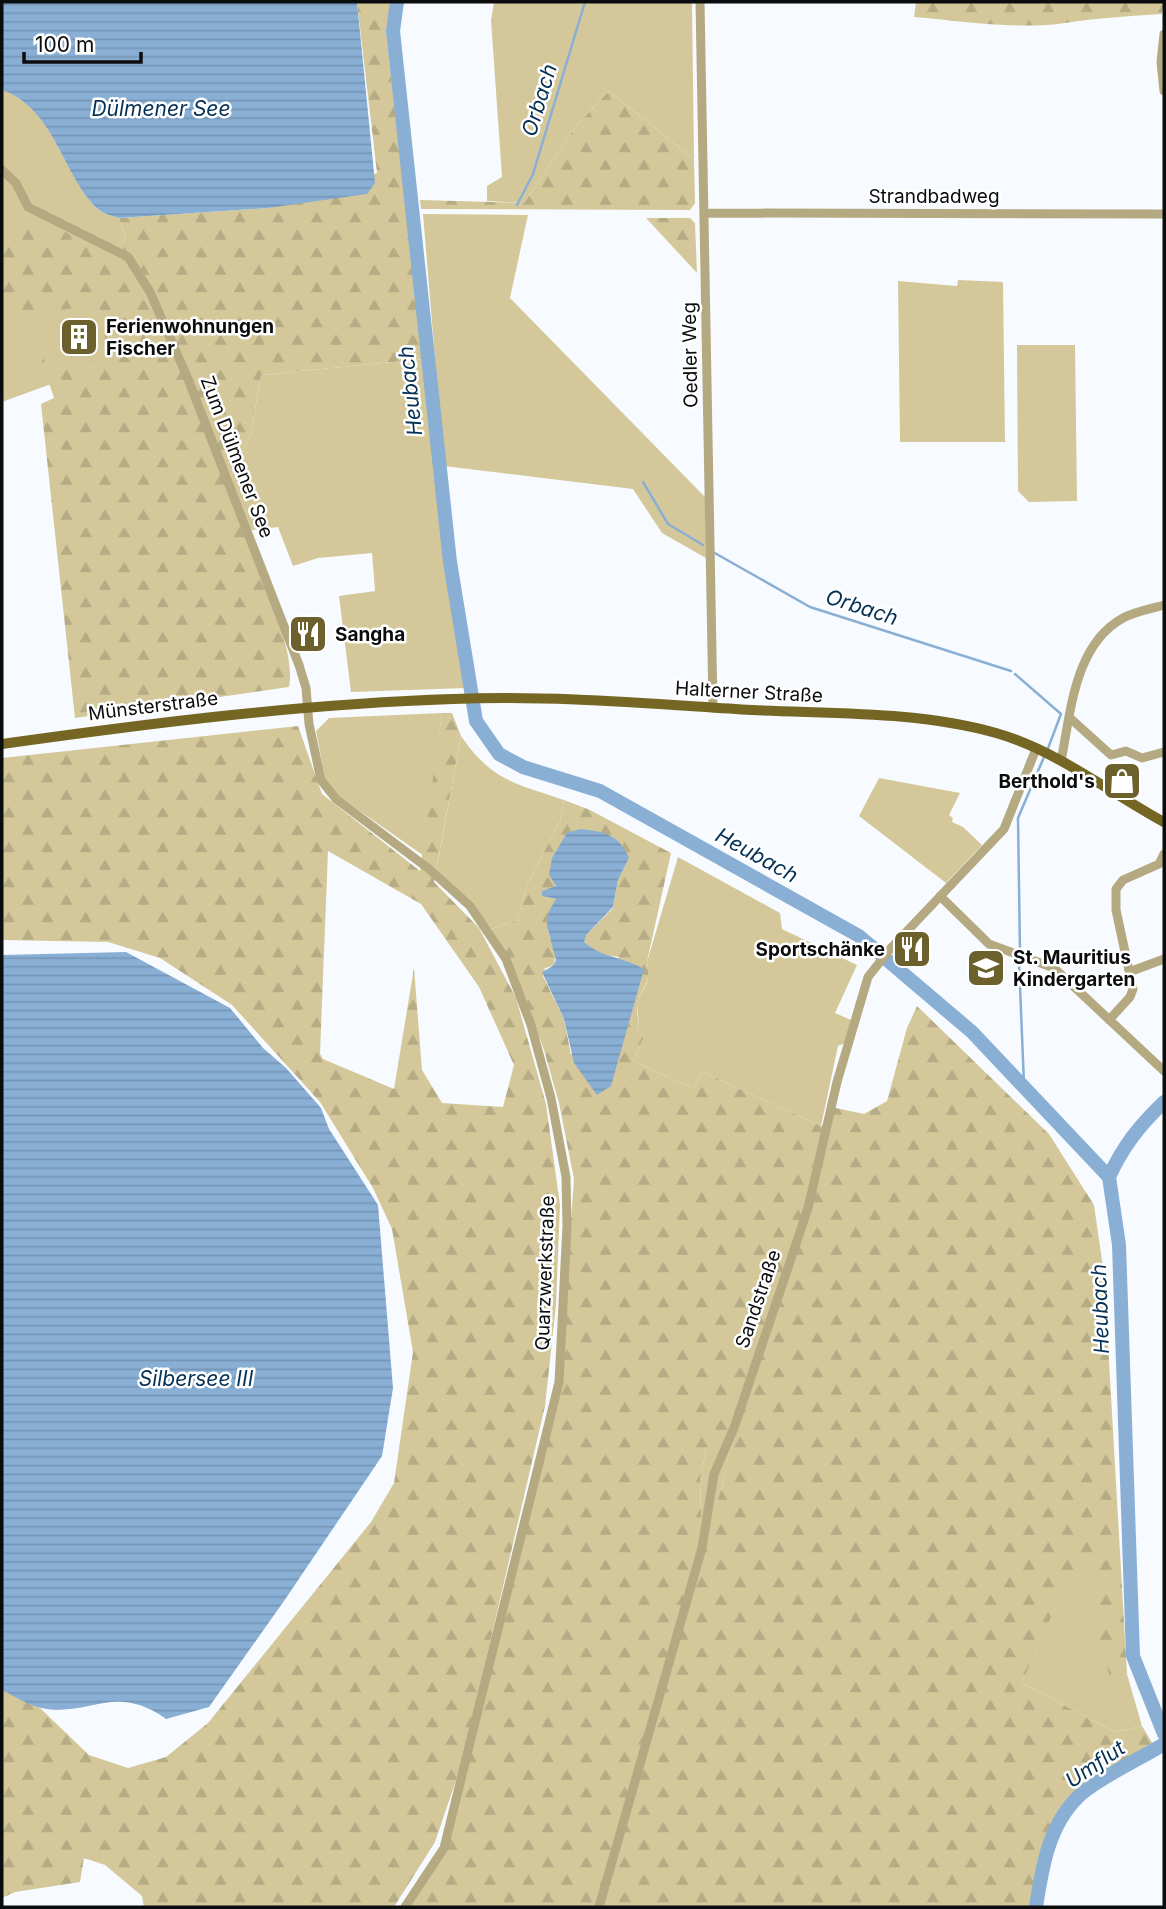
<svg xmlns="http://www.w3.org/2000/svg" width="1166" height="1909" font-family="Inter,sans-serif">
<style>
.green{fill:#d4c89a}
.forest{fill:url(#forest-firs);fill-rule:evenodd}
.water{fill:url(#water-rules)}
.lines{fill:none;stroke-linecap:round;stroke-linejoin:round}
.stream{stroke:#89afd5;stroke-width:2.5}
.river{stroke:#89afd5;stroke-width:14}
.minor{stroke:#b4a980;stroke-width:9}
.major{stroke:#756623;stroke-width:10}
.labels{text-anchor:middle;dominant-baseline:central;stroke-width:5;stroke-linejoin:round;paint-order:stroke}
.street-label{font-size:19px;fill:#0b0c0e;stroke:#fff}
.poi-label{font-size:19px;font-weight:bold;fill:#0b0c0e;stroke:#fff;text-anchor:start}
.water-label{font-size:21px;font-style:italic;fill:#043155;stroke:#fff}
</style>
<defs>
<pattern id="forest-firs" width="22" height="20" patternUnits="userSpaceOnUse" patternTransform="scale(1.75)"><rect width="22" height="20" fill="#d4c89a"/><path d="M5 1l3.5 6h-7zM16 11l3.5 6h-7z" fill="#b5ab84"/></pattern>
<pattern id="water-rules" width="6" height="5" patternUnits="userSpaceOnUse" patternTransform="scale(1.75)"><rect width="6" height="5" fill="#89afd5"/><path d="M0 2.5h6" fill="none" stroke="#7595b6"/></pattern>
</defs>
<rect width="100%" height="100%" fill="#f7fbff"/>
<path class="green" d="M 494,2 L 692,2 L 694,159 L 609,91 L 576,126 L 524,203 L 487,201 L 487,186 L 502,177 L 491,20 Z
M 2,90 C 57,109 63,178 98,209 C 103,214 113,216 119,218 L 126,239 L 113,249 L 144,350 L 2,402 Z
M 423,214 L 528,215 L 510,298 L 705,497 L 706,558 L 662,533 L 633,489 L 444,466 Z
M 958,280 L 1003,282 L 1005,442 L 900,442 L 898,281 L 957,286 Z
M 1017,345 L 1075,345 L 1077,501 L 1029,502 L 1018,491 Z
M 423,359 L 445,569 L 466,688 L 351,692 L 339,596 L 375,591 L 372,553 L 318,558 L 293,566 L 278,527 L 252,530 L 230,478 L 251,434 L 261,375 Z
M 442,713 L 424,856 L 337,795 L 325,778 L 316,731 L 329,718 Z
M 461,736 C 492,781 515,783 564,800 L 560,821 L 528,883 L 517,920 L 491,929 L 471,903 L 436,872 Z
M 879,778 L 960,793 L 949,815 L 953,818 L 952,822 L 963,827 L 982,845 L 946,883 L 859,816 Z
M 678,857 L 780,913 L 782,929 L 857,965 L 835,1013 L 851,1020 L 845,1043 L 838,1046 L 821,1126 L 701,1071 L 694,1089 L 633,1061 L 644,1037 L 637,1032 C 640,1022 637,1014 638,1004 C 640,985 652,990 647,962 Z
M 734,1428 L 722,1487 L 702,1548 L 700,1480 L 706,1449 Z
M 1099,1569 L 1112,1684 L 1127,1674 L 1142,1726 L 1115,1732 L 1022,1683 L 1063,1589 Z"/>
<path class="forest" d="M 357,2 L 391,2 L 386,31 L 423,359 L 261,375 L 251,434 L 230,478 L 252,530 L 244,533 C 259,571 297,650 289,687 L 75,718 L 41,404 L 54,398 L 30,326 L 2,296 L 2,253 L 19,225 L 44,233 L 52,226 L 109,252 L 126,239 L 119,218 L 268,208 L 377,173 ZM 99,304 L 108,356 L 49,375 L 29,315 Z
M 916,2 L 1164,2 L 1162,14 C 1129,16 1098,18 1065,23 C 1021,30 960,21 914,17 Z
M 609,91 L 694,159 L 695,203 L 690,210 L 421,209 L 420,200 L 524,203 L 576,126 Z
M 646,218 L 690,218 L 695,223 L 697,273 Z
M 442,713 L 452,713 L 461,736 L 434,882 L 479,928 L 516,998 L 546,1104 L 560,1205 L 556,1305 L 545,1406 L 462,1763 L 435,1842 L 394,1907 L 144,1907 L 142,1896 L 105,1865 L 84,1858 L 80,1882 L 15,1892 L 2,1898 L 2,1690 L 40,1708 L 89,1755 L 128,1768 L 166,1757 L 208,1723 L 371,1522 L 394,1483 L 413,1352 L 392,1229 L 373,1188 L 320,1102 L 232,1005 L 160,958 L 108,942 L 2,940 L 2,758 L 298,726 L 322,794 L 420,871 ZM 328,851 L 421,904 L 479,987 L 514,1065 L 503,1107 L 442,1103 L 422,1070 L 414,968 L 394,1089 L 323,1059 L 320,1054 Z
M 564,800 L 590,810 L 671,853 L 647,962 C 652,988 640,985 638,1004 C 636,1014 640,1022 637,1032 L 644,1037 L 633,1061 L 694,1089 L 701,1071 L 821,1126 L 827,1123 L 831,1107 L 864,1114 L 887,1101 L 907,1028 L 917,1006 L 1049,1134 L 1094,1205 L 1104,1274 L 1127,1674 L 1112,1685 L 1092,1611 L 1098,1570 L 1063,1590 L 1022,1683 L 1115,1732 L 1142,1726 L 1154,1746 L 1153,1751 C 1130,1765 1096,1780 1078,1797 C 1048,1824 1042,1869 1036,1907 L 408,1907 L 444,1848 L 559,1382 L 574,1179 L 559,1103 L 544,1050 L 508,957 L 491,929 L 517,920 L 528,883 L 560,821 ZM 629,858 L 618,880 L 613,908 L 587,934 L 584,942 L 598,954 L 619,957 L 571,1055 L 564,1019 L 543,976 L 545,968 L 553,966 C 560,950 548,942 548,927 C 547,915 553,909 557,899 L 545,897 L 547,889 L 554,889 L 556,883 ZM 733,1431 L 722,1487 L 702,1545 L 700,1480 L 706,1449 L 723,1451 Z"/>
<path class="water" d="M 2,2 L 357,2 L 375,183 L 367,194 L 268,208 L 119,218 C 113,216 103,214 98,209 C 63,178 56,109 2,90 Z
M 580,829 C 603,831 620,835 629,858 L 618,880 L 613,907 L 587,934 L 584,942 C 604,959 622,956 644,969 L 611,1086 L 597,1095 L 574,1063 L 564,1019 L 542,972 L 553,966 L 556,960 L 547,926 L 549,911 L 556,899 L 542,896 L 542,891 L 556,886 L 549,875 L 552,858 L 567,833 Z
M 126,952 L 230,1008 L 263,1048 L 286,1068 L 321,1108 L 329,1129 L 378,1205 L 393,1388 L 382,1456 L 284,1601 L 209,1707 L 166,1719 C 114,1682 90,1718 41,1708 C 28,1705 14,1696 2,1690 L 2,955 Z"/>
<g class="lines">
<path class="stream" d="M 517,205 L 533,174 L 585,2
M 643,482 L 668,524 L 703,545
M 713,552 L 810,607 L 1011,671
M 1015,674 L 1061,714 L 1047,751
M 1020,951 L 1018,818 L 1044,757
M 1019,962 L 1024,1084"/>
<path class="river" d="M 397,2 L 393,31 L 450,562 L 476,721 L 499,754 L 523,767 L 600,791 L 859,936 L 972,1032 L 1109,1177 L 1119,1245 L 1133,1656 L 1164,1734
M 1109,1177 C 1123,1146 1140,1125 1164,1102
M 1036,1907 C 1042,1869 1048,1827 1077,1798 C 1093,1781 1142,1758 1164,1744"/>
<path class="minor" d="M 700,2 L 713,707
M 1164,34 L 1161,62 L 1164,91
M 2,170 L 16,183 L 28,207 L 128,257 L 150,292 L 188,379 L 299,665 L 306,688 L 309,724 L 321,780 L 336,799 L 429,869 L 470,906 L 506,959 L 531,1025 L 551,1098 L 566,1177 L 567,1226 L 559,1382 L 444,1848 L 405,1907
M 705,213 L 1164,214
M 1070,718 L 1111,755 L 1126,751 L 1142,758 L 1164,752
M 1061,761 C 1071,712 1074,645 1123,618 C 1136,611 1151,609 1164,605
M 940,896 L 989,944 L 1054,968 L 1164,1071
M 1129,972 L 1164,959
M 1109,1020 L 1130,997 L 1133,989 L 1116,910 L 1116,889 L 1123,880 L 1159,864 L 1164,854
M 599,1907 L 702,1548 L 714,1474 L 734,1428 L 808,1208 L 837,1082 L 868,977 L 891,948 L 1004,829 L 1036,749"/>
<path class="major" d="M 2,744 C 152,723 301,704 453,699 C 553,695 653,704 752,710 C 832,714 918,711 996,733 C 1056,750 1109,792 1164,822"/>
</g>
<defs>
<symbol id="building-square" viewBox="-11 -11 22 22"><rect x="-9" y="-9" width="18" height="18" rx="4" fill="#6c602d" stroke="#fff"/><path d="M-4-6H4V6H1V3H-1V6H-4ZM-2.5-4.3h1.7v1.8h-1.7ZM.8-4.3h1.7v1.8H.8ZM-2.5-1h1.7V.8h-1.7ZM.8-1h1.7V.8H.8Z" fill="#fff"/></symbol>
<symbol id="restaurant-square" viewBox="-11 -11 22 22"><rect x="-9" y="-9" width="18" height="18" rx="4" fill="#6c602d" stroke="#fff"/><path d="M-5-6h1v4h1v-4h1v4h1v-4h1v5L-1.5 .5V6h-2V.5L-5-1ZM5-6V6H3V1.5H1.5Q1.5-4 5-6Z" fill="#fff"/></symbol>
<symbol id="shop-square" viewBox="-11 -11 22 22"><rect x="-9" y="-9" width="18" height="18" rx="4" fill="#6c602d" stroke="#fff"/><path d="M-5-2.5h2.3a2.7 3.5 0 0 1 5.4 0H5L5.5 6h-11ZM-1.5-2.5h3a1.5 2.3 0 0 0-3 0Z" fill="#fff"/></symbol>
<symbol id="school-square" viewBox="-11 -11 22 22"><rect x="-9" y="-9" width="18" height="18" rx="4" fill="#6c602d" stroke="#fff"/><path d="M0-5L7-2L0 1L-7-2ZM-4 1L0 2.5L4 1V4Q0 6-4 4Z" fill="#fff"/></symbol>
</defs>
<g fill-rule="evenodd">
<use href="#building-square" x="57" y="315" width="44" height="44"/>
<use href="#restaurant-square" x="286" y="612" width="44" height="44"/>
<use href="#shop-square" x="1100" y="759" width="44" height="44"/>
<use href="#restaurant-square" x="890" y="927" width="44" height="44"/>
<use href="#school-square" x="964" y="946" width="44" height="44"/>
</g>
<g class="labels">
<g class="street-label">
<text x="934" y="196">Strandbadweg</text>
<text transform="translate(690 355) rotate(-91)">Oedler Weg</text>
<text transform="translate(237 457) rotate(69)">Zum Dülmener See</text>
<text transform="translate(749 692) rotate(3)">Halterner Straße</text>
<text transform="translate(153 706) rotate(-7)">Münsterstraße</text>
<text transform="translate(545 1273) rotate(-88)">Quarzwerkstraße</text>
<text transform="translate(758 1299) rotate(-71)">Sandstraße</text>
</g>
<g class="poi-label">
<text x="106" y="326">Ferienwohnungen<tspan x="106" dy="22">Fischer</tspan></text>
<text x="335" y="634">Sangha</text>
<text x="1095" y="781" text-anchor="end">Berthold's</text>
<text x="885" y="949" text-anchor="end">Sportschänke</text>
<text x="1013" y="957">St. Mauritius<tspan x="1013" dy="22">Kindergarten</tspan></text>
</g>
<g class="water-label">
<text transform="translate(539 100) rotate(-73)">Orbach</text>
<text x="161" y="108">Dülmener See</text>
<text transform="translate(410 391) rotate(-96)">Heubach</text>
<text transform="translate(862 607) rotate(18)">Orbach</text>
<text transform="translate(757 855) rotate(29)">Heubach</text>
<text transform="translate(1100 1309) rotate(-92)">Heubach</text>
<text x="196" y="1378">Silbersee III</text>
<text transform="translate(1095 1764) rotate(-34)">Umflut</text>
</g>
</g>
<rect width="1166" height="1909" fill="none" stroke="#0b0c0e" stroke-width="7"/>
<path d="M24 52v10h117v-10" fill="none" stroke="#0b0c0e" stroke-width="3.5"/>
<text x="35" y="52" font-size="21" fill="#0b0c0e" stroke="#ffffff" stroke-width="5" paint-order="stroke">100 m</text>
</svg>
